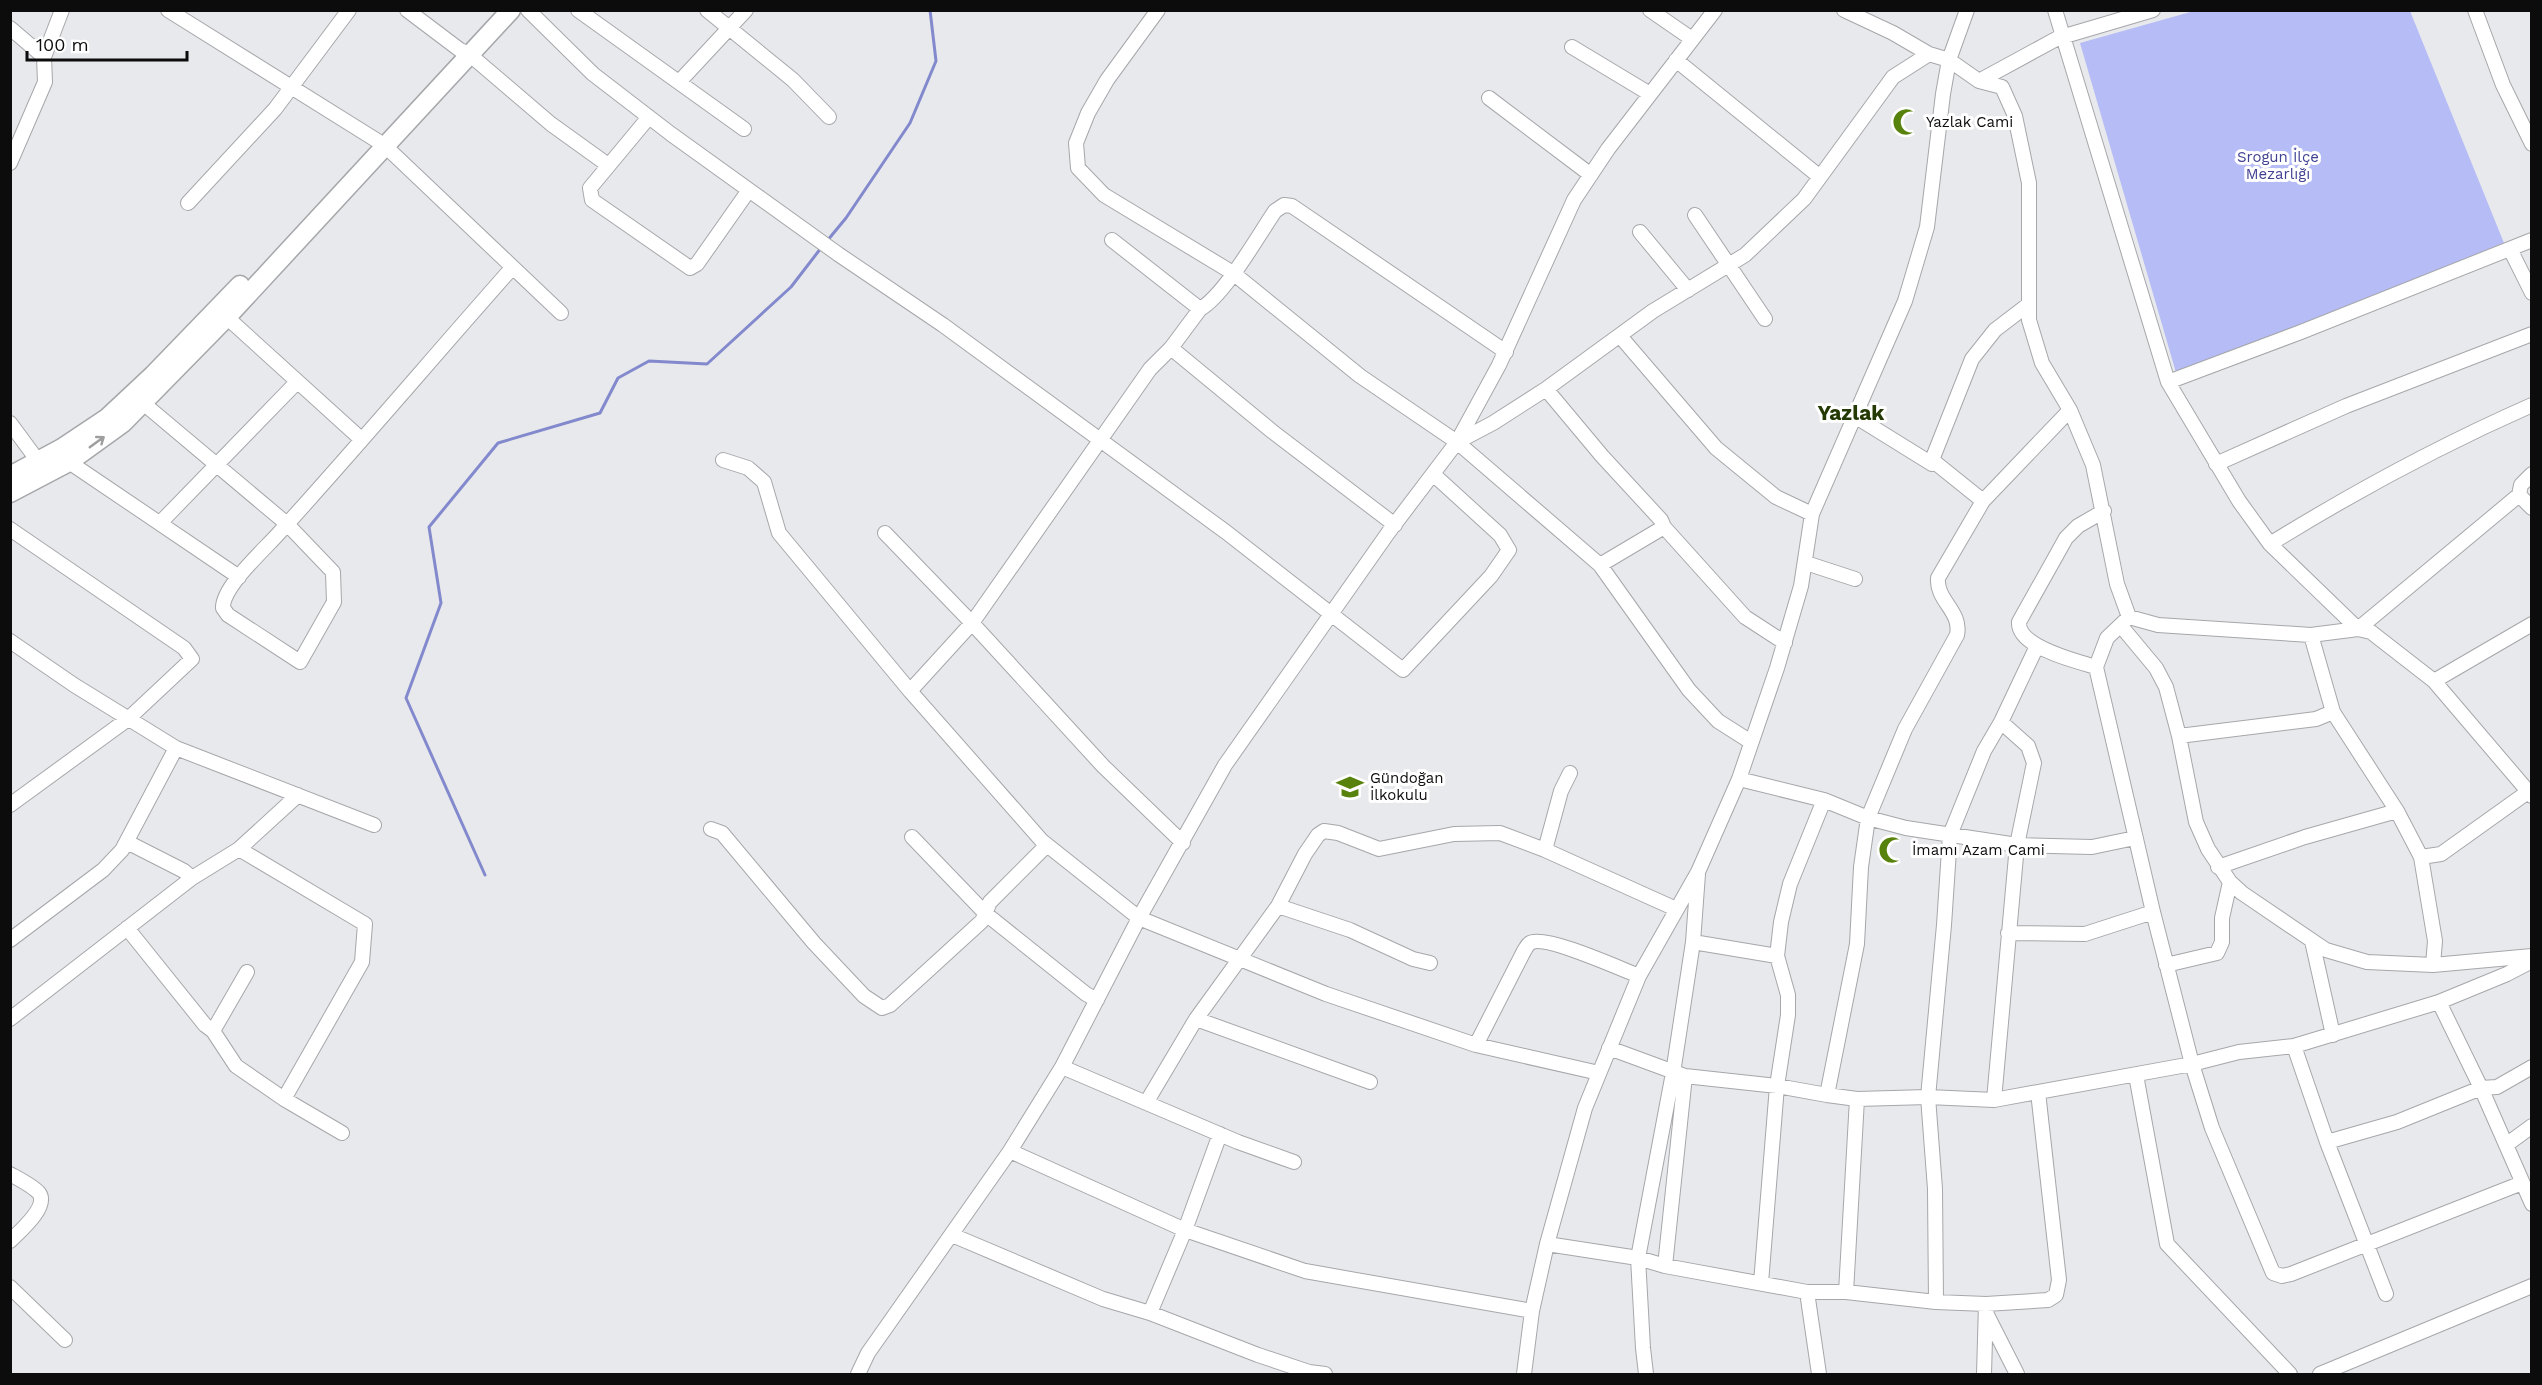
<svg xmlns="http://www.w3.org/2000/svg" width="2542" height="1385" font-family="'Work Sans',sans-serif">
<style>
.green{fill:#b6bcf5}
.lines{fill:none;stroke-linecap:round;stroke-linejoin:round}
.stream{stroke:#8389cd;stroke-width:3}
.minor-casing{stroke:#a6a7aa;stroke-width:16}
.major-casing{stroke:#a6a7aa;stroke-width:21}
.minor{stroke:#fff;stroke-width:14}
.major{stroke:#fff;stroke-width:18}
.oneway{stroke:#9e9e9e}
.labels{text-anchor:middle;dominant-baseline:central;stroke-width:6;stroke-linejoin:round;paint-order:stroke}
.poi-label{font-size:15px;fill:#0c0c0d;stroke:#fff;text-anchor:start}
.park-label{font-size:15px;fill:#414193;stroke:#fff}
.district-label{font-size:21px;font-weight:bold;fill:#253904;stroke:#fff}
</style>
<rect width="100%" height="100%" fill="#e8e9ec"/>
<path class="green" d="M 2194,11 L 2410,11 L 2504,243 L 2177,376 L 2080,43 Z"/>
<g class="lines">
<path class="stream" d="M 827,241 L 846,218 L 910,123 L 936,61 L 930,10
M 485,875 L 406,698 L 441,603 L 429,527 L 498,443 L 600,413 L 618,378 L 649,361 L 707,364 L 791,287 L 821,248"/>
<defs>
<path id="minor" d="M 168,10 L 384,145 L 561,313
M 407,10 L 460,50 L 469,54 L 551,124 L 608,165
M 528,10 L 593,74 L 671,134 L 838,254 L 943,325 L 1226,532 L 1403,670 L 1491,576 L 1509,550 L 1500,535 L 1433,474
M 578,10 L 744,129
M 707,10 L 793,80 L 829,117
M 1158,10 L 1107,80 L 1088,113 L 1076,143 L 1078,168 L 1104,195 L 1233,273 L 1360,376 L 1457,442 L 1600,565 L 1689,690 L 1718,721 L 1751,742
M 1650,10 L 1692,39
M 1844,10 L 1893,33 L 1929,54 L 1949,60 L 1979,81 L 2002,87 L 2015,116 L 2029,183 L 2029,320 L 2042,363 L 2070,410 L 2093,465 L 2117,584 L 2129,617 L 2158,625 L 2311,635 L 2358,629 L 2371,632 L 2434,681 L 2532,796
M 2055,10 L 2168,382 L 2239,501 L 2270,544 L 2358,629 L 2519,495 L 2521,485 L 2532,474
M 2475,10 L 2503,85 L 2532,144
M 10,28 L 44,57 L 45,82 L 10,163
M 1572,47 L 1650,94
M 44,57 L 62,10
M 1676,60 L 1820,177
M 1979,81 L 2058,38 L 2153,10
M 679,82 L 746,10
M 1489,98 L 1591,175
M 649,117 L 590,188 L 592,200 L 690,268 L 697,264 L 749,190
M 188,203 L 275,109 L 349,10
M 1695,215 L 1765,319
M 1640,232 L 1688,290
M 1112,240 L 1200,309
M 2510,249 L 2532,293
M 221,312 L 361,439
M 1620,336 L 1716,448 L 1776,497 L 1812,514
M 1171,348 L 1273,432 L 1395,525
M 2168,382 L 2301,332 L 2532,240
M 1546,389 L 1602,456 L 1661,520 L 1664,527 L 1745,617 L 1785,643
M 143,403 L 287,524 L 333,572 L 334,602 L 300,662 L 228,615 L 223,608 C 222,587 265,549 279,533 C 358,446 434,356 512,268
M 1853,415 L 1932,464 L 1932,460
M 10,423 L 38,461
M 1457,442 L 1493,423 L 1546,389 L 1653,311 L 1745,255 L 1804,199 L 1893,77 L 1929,54
M 723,460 L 748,468 L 764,482 L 779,533 L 910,691 L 1042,841 L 1139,918 L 1326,994 L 1476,1045 L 1599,1073
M 1932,460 L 1972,359 L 1995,330 L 2029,304
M 1932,460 L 1983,501
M 69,462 L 239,577
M 2216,464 L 2346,406 L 2532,334
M 2519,495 L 2532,508
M 160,523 L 297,382
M 10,529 L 184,648 L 192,659 L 128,719 L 10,805
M 885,533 L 972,623 L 1103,766 L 1183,843
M 2270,544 C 2354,492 2441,445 2532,405
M 1806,563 L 1855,579
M 1600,565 L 1664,527
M 2129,617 L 2107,638 L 2096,667 L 2153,912 L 2192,1064 L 2212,1128 L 2273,1273 L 2282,1276 L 2291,1274 L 2522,1183
M 2121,626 L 2156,668 L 2166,687 L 2179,736 L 2196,822 L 2208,849 L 2230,882 L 2242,893 L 2326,950 L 2367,962 L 2433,965 L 2435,941 L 2421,857 L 2441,854 L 2532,789
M 2311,635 L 2333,712 L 2397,811 L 2421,857
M 10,641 L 74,685 L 176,748 L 374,825
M 2096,667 C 2076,661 2017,647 2019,622 L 2066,538 L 2078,526 L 2104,511
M 2434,681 L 2532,624
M 910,691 L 972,623 L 1150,369 L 1171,348 L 1200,309 C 1224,296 1258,236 1275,211 L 1284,205 L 1292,206 L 1506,352
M 2179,736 L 2316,719 L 2333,712
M 1739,779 L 1824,800 L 1868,818 L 1906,828 L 2017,845 L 2092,847 L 2135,838
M 711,829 L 722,833 L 814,943 L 864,996 L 882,1008 L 890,1005 L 982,921 L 990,902 L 1047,845
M 912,837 L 986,914 L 1086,994 L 1097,1000
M 127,842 L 184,871 L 192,878
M 239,849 L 365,924 L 362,962 L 284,1099
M 1545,850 L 1561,791 L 1570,773
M 2218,867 L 2305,837 L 2397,811
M 1278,906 L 1350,930 L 1413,959 L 1430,963
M 127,928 L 205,1025 L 213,1031 L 236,1066 L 284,1099 L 342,1133
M 2008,933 L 2085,934 L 2153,912
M 10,940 L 103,870 L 122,850 L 176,748
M 2312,941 L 2333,1035
M 1693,942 L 1777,956
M 2166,965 L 2217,953 L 2222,942 L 2222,918 L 2230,882
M 2433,965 L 2532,956
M 2439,1002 L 2481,1088 L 2532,1204
M 10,1019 L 192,878 L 239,849 L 298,795
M 1196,1019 L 1370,1082
M 213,1031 L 247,972
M 1476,1045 L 1524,951 C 1526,948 1527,945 1530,943 C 1544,934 1621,969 1639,976
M 2294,1046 L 2327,1142 L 2386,1294
M 1609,1048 L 1685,1076 L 1777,1086 L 1827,1095 L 1857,1099 L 1928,1097 L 1994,1100 L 2192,1064 L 2239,1052 L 2294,1046 L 2439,1002 L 2507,974 L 2532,961
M 1062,1067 L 1238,1142 L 1294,1162
M 2136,1075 L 2167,1244 L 2290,1374
M 1827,1095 L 1857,944 L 1861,867 L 1868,818 L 1905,729 L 1957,635 C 1962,611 1936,601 1938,578 L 1983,501 L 2070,410
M 1994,1100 L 2017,845 L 2034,763 L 2028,746 L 2001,722
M 1146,1103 L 1196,1019 L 1278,906 L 1305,854 L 1318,835 L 1324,831 L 1338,833 L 1379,849 L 1454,834 L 1500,833 L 1545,850 L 1676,909
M 2327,1142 L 2397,1122 L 2481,1088 L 2497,1087 L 2532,1067
M 2506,1145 L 2532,1126
M 1010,1151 L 1185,1230 L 1305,1271 L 1532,1311
M 10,1174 C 19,1179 33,1186 39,1193 C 49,1207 19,1232 10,1241
M 952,1235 L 1103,1299 L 1150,1313 L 1258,1355 L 1309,1372 L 1325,1374
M 1547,1244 L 1638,1258 L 1665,1266 L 1807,1292 L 1846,1292 L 1936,1302 L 1986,1304 L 2048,1300 L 2056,1295 L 2059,1280 L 2038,1092
M 1665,1266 L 1685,1076
M 1761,1283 L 1777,1086 L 1788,1015 L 1788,995 L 1777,956 L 1781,922 L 1790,884 L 1824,800
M 10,1287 L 65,1340
M 1807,1292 L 1819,1374
M 1846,1292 L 1857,1099
M 1936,1302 L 1935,1189 L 1928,1097 L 1944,925 L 1950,835 L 1984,751 L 2001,722 L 2037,646
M 1150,1313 L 1185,1230 L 1220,1134
M 1987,1315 L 2017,1374
M 858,1374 L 868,1353 L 1010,1151 L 1062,1067 L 1139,918 L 1225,765 L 1388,533 L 1457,442 L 1499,365 L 1574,200 L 1608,149 L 1715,10
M 1524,1374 L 1532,1311 L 1547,1244 L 1585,1108 L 1639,976 L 1698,872 L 1739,779 L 1777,668 L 1801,586 L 1812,514 L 1905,301 L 1927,227 L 1943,94 L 1949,60 L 1967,10
M 1646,1374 L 1643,1348 L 1638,1258 L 1673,1073 L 1693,942 L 1698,874
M 1984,1374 L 1986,1304
M 2320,1374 L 2532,1286"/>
<path id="major" d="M 10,476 L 62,448 L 107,418 L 153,375 L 240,285
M 10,493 L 69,462 L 123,423 L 228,316 L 511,10"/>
</defs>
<use href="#minor" class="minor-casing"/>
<use href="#major" class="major-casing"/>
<use href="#minor" class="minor"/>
<use href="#major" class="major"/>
</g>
<defs><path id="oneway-shaft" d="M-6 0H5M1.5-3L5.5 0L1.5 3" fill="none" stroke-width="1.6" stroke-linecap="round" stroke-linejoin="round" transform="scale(1.5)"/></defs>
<use class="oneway" href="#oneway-shaft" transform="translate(97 442) rotate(-36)"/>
<defs>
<symbol id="mosque-bare" viewBox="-9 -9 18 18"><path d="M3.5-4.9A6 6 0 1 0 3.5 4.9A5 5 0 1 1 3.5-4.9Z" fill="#57820b" stroke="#fff" stroke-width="2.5" paint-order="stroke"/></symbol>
<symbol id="school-bare" viewBox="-9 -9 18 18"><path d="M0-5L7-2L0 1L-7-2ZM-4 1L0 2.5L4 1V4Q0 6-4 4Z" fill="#57820b" stroke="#fff" stroke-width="2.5" paint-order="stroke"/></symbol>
</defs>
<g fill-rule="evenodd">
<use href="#mosque-bare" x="1887" y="103" width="38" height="38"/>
<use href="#school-bare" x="1331" y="768" width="38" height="38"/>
<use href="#mosque-bare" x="1873" y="831" width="38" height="38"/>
</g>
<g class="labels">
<g class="poi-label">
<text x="1926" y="122">Yazlak Cami</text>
<text x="1370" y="778">Gündoğan<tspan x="1370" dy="17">İlkokulu</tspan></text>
<text x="1912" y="850">İmamı Azam Cami</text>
</g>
<g class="park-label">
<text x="2278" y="157">Srogun İlçe<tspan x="2278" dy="17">Mezarlığı</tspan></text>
</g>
<g class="district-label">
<text x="1851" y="412">Yazlak</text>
</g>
</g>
<rect width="2542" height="1385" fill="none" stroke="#0c0c0d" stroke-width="24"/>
<path d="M27 51v9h160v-9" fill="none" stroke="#0c0c0d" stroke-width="3"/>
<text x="36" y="51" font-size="18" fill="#0c0c0d" stroke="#ffffff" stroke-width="4.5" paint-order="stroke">100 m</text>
</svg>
